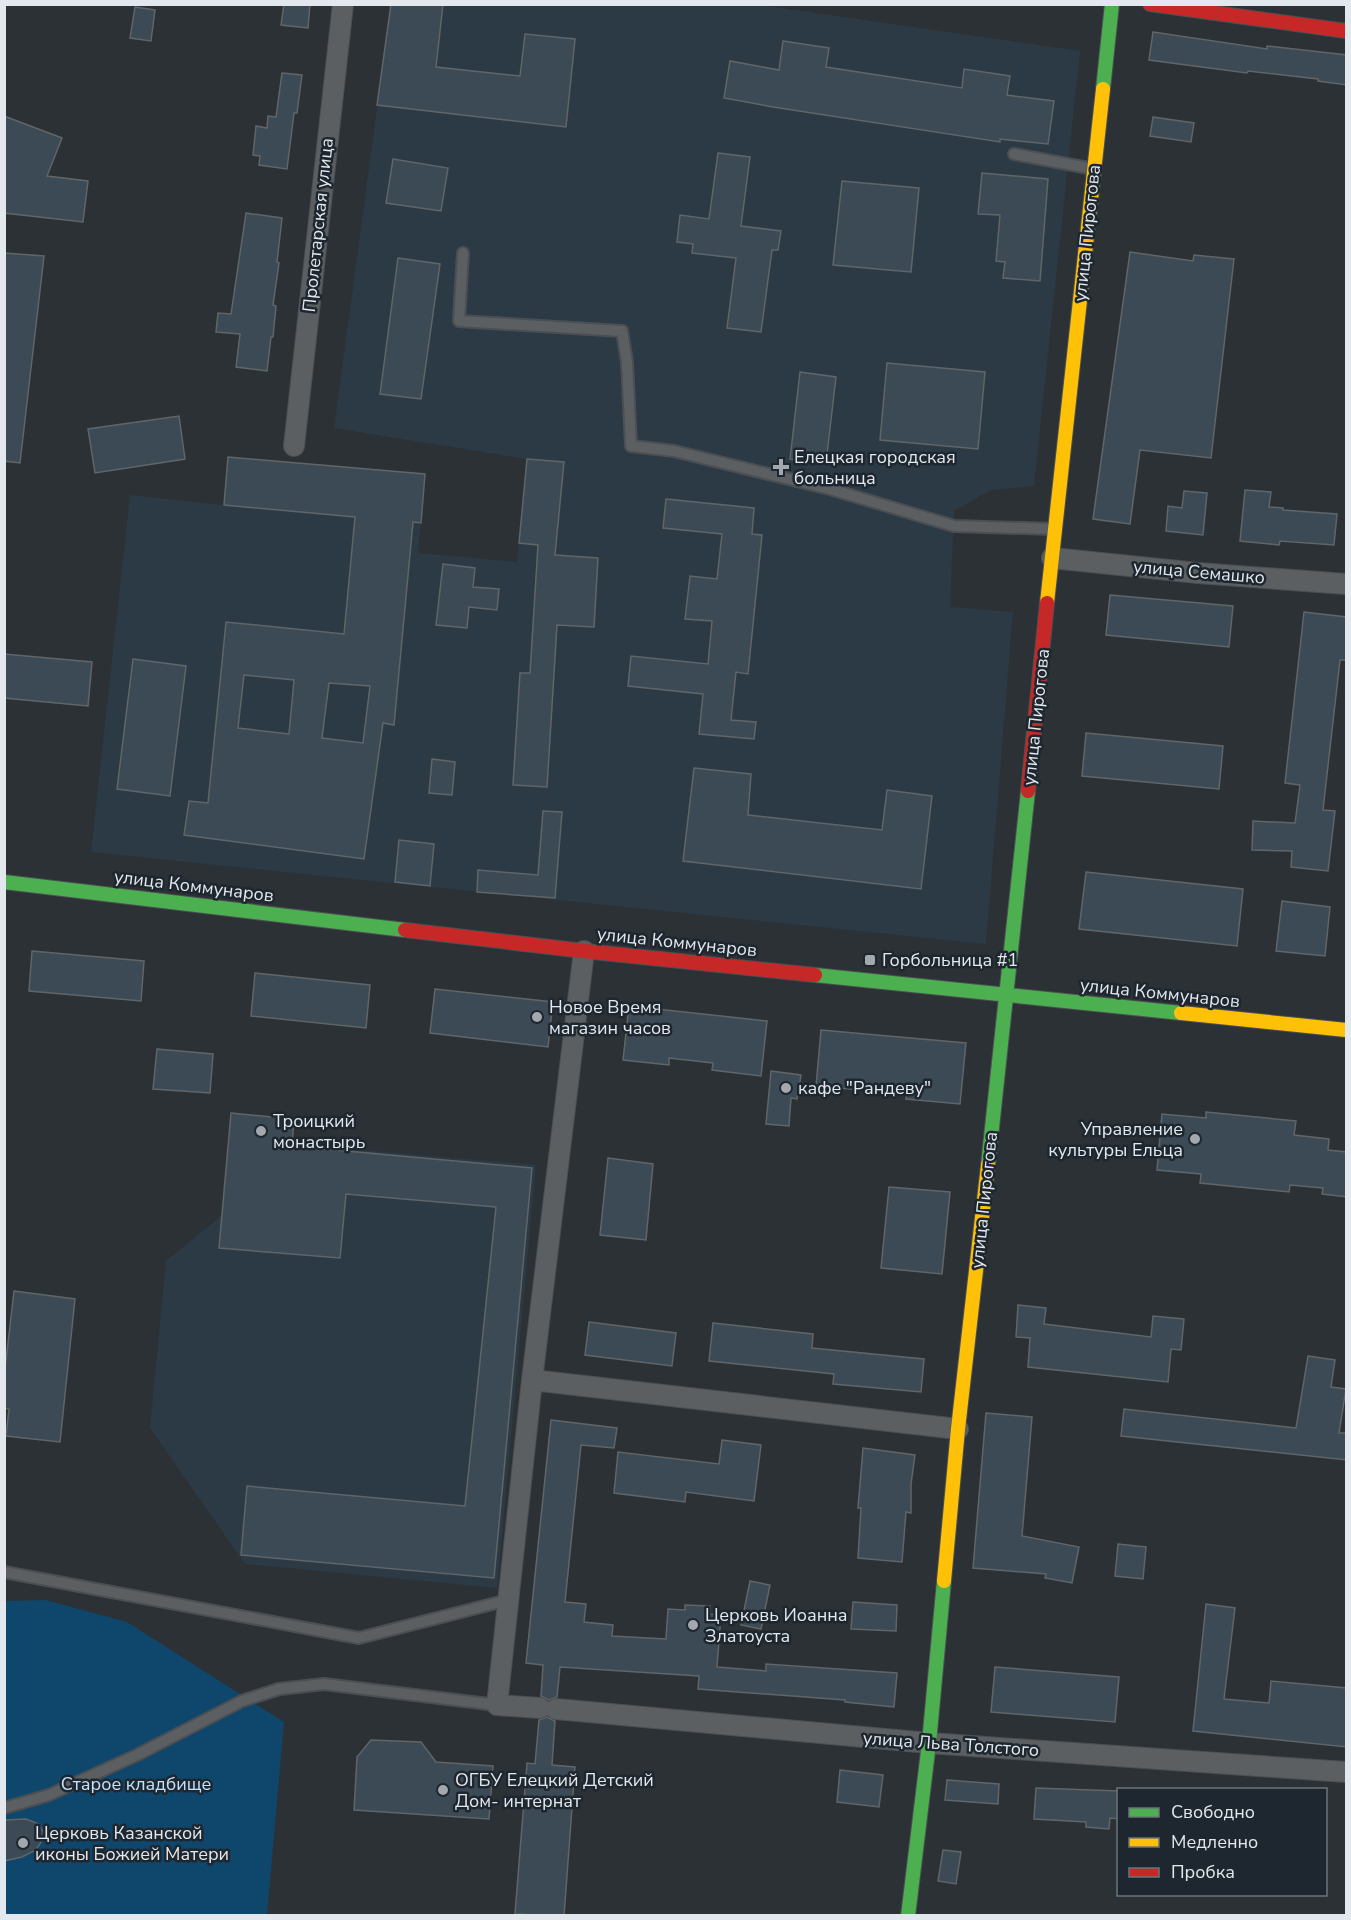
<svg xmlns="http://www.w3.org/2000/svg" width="1351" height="1920" font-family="'Nunito Sans',sans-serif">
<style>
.built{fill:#2c3a45}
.green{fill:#0f466b}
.building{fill:#3c4a55;stroke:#606568;stroke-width:1.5;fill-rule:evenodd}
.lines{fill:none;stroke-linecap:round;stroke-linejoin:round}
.lane-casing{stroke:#4b4f53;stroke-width:14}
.street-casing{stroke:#4b4f53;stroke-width:22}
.fast-casing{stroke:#4b4f53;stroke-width:16}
.slow-casing{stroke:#4b4f53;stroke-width:16}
.jam-casing{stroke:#4b4f53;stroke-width:16}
.lane{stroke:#5b5f62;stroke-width:10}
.street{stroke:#5b5f62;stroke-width:20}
.fast{stroke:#4caf50;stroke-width:14}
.slow{stroke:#ffc107;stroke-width:14}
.jam{stroke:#c62828;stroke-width:14}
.poi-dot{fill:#a2a8ad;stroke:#1e272f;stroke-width:2}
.labels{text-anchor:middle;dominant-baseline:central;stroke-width:5;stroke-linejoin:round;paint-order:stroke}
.street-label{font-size:18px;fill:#e2e8ed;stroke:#1e272f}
.poi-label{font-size:18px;fill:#e2e8ed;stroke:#1e272f;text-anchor:start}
.park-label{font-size:18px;fill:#c1e1fc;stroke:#1e272f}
</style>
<rect width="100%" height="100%" fill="#2c3135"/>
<path class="built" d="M 754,4 L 1080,51 L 1034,486 L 991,490 L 954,511 L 950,607 L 1013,612 L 986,944 L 91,852 L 130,495 L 223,505 L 228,457 L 425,474 L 418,553 L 517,562 L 527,459 L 334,428 L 391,5 Z
M 292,1144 L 536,1165 L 497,1588 L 245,1564 L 150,1428 L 166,1261 L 221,1216 L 227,1165 L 290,1170 Z"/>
<path class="green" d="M 46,1600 L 127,1622 L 284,1722 L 267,1915 L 5,1915 L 4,1601 Z"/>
<path class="building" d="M 284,4 L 310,4 L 308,28 L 281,25 Z
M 391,4 L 443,4 L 436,67 L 520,76 L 525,34 L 575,39 L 566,127 L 377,105 Z
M 135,7 L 155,10 L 151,41 L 130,38 Z
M 1153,32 L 1267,49 L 1267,46 L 1347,55 L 1347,85 L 1318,81 L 1318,79 L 1248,71 L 1247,73 L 1149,60 Z
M 783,41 L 829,48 L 826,67 L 962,88 L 964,69 L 1010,76 L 1007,95 L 1054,101 L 1048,144 L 1000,139 L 1000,142 L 773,107 L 724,98 L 730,61 L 779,70 Z
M 282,73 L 302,75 L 297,113 L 294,113 L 287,169 L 259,165 L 260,156 L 253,155 L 256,126 L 267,128 L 268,116 L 276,117 Z
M 4,116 L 62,138 L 47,176 L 88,181 L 83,222 L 4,213 Z
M 1153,117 L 1194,123 L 1191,142 L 1150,136 Z
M 718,153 L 750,157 L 741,226 L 781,231 L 778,250 L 772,250 L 761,332 L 727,328 L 736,258 L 692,253 L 693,244 L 677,242 L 680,215 L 709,219 Z
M 393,159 L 448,168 L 441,211 L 386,203 Z
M 982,173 L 1048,179 L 1040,281 L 1003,278 L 1005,262 L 996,261 L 1000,215 L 978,214 Z
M 842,181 L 919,188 L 911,272 L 833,265 Z
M 246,213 L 282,218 L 277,262 L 279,263 L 273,305 L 276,306 L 273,337 L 271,337 L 267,371 L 236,367 L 240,334 L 216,332 L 218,313 L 231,314 Z
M 1130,252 L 1193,261 L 1194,255 L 1234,259 L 1211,458 L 1140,450 L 1130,524 L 1093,519 Z
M 4,253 L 44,256 L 20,463 L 4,461 Z
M 398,258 L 440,264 L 421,399 L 380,394 Z
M 887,363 L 985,372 L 978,449 L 880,440 Z
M 800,372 L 836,377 L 826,463 L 790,459 Z
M 179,416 L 185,459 L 95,473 L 88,429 Z
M 228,457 L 425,474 L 421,523 L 413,522 L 394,725 L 383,723 L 364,859 L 184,835 L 189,801 L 208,803 L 226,622 L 344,634 L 355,517 L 224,505 ZM 244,675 L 294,680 L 289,734 L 238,728 ZM 329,683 L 370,686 L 363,743 L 322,738 Z
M 527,459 L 564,462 L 555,555 L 598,558 L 594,627 L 557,625 L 547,787 L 513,785 L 520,673 L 530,673 L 538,545 L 519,543 Z
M 1245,490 L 1271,492 L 1269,507 L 1283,508 L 1283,510 L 1337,514 L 1334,545 L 1280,541 L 1279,545 L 1240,541 Z
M 1184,491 L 1207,493 L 1203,535 L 1166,531 L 1168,506 L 1182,508 Z
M 666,499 L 754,508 L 752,534 L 762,535 L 748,674 L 736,672 L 731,720 L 756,722 L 754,739 L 699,734 L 703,694 L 628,686 L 631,656 L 708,664 L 712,621 L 685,619 L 690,576 L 717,579 L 722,534 L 663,528 Z
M 443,564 L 475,568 L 473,587 L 499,589 L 497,610 L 469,607 L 467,628 L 436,625 Z
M 1110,595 L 1233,606 L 1229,647 L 1106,635 Z
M 1304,612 L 1347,617 L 1347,660 L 1340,660 L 1323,810 L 1335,811 L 1328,871 L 1291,867 L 1292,851 L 1252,850 L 1253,821 L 1295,823 L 1300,785 L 1285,783 Z
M 4,654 L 92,662 L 88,706 L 4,698 Z
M 133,659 L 186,666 L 170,796 L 117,789 Z
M 1086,733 L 1223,746 L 1219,789 L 1082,776 Z
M 432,759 L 455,762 L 452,795 L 429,793 Z
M 694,768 L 751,774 L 748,815 L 882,830 L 887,790 L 932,796 L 921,889 L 683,861 Z
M 543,811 L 562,812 L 555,898 L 477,892 L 478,870 L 538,875 Z
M 399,840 L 434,844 L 430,886 L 395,882 Z
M 1086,872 L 1243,889 L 1237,946 L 1079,929 Z
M 1282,901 L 1330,907 L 1325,956 L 1276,951 Z
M 32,951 L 144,961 L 141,1001 L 29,991 Z
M 255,973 L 370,985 L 366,1028 L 251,1016 Z
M 435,989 L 553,1002 L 548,1047 L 430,1033 Z
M 629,1006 L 767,1021 L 761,1076 L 712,1070 L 713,1063 L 669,1058 L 669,1065 L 623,1060 Z
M 821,1030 L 966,1043 L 960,1104 L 906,1099 L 907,1088 L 862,1084 L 862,1090 L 816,1086 Z
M 157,1049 L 213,1054 L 210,1093 L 153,1089 Z
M 771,1071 L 801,1075 L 797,1099 L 791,1098 L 789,1126 L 766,1124 Z
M 1206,1112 L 1296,1121 L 1294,1135 L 1329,1139 L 1328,1150 L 1347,1152 L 1347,1197 L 1322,1194 L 1323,1188 L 1290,1185 L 1289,1192 L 1200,1183 L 1201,1174 L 1157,1170 L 1162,1114 L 1206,1118 Z
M 231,1113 L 294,1119 L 292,1146 L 532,1168 L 494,1578 L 241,1555 L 247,1486 L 465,1506 L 496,1207 L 346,1194 L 340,1258 L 219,1248 Z
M 608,1158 L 653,1164 L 646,1240 L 600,1235 Z
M 889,1187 L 950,1192 L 942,1274 L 881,1268 Z
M 14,1291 L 75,1299 L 60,1442 L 6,1436 L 9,1409 L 4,1408 L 4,1378 Z
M 1018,1305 L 1046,1308 L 1044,1324 L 1151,1337 L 1153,1316 L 1184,1319 L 1181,1350 L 1171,1349 L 1168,1382 L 1028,1367 L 1030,1338 L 1016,1337 Z
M 589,1322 L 676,1333 L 672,1366 L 585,1355 Z
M 713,1323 L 813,1334 L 812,1348 L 924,1359 L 921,1392 L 833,1384 L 834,1374 L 709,1361 Z
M 1308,1356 L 1335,1360 L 1331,1387 L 1346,1389 L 1339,1433 L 1347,1433 L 1347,1460 L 1121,1436 L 1124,1409 L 1296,1428 Z
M 986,1413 L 1032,1417 L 1022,1536 L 1079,1547 L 1072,1583 L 1045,1578 L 1046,1574 L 973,1568 Z
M 551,1420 L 617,1428 L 614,1448 L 581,1445 L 565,1602 L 586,1604 L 584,1622 L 613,1625 L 612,1636 L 666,1639 L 668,1609 L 685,1610 L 685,1605 L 710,1606 L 710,1614 L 721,1615 L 717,1667 L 766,1671 L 766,1664 L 897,1673 L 894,1707 L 845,1702 L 845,1700 L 698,1689 L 699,1676 L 560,1667 L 557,1697 L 549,1700 L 541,1696 L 543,1665 L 526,1663 Z
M 722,1440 L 761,1445 L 754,1501 L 686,1492 L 685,1502 L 614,1493 L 618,1452 L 719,1464 Z
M 863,1448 L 915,1455 L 911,1484 L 911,1513 L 906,1512 L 902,1562 L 858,1558 L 861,1508 L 858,1508 Z
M 1118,1544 L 1146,1547 L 1143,1579 L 1115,1576 Z
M 750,1581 L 770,1585 L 761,1629 L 741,1625 Z
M 853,1602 L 897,1605 L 896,1631 L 851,1629 Z
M 1206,1604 L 1235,1608 L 1224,1699 L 1269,1703 L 1271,1681 L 1347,1688 L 1347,1747 L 1193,1731 Z
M 995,1667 L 1119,1677 L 1115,1722 L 991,1712 Z
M 547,1717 L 555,1721 L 552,1765 L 575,1767 L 564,1916 L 515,1914 L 527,1763 L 535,1764 L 539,1720 Z
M 371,1740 L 421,1742 L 436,1762 L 493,1766 L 489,1819 L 354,1810 L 357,1757 Z
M 840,1770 L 883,1775 L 879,1807 L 837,1802 Z
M 947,1780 L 999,1784 L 998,1804 L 945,1800 Z
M 1036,1788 L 1119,1791 L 1119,1819 L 1110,1818 L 1109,1829 L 1086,1827 L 1086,1822 L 1034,1819 Z
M 26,1819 L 39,1824 L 45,1836 L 36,1850 L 22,1857 L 4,1861 L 4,1820 Z
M 943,1850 L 961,1852 L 956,1884 L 938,1881 Z"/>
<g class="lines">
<defs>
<path id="lane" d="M 1014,154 L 1094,169
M 463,253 L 459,321 L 622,331 L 627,362 L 631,446 L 674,451 L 830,489 L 954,526 L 1054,529
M 4,1572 L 359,1638 L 508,1600
M 4,1808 L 49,1795 L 137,1755 L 242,1701 L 279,1689 L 324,1684 L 497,1705"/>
<path id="street" d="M 294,446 L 343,4
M 1052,558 L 1198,573 L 1346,584
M 532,1380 L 958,1429
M 540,1708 L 497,1705 L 532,1380 L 584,951
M 556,1709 L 929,1743 L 1346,1772"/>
<path id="fast" d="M 1103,89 L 1112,4
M 4,882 L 405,930
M 815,975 L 1181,1013
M 988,1165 L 1028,791
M 908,1916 L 929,1743 L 944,1581"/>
<path id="slow" d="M 1047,603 L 1103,89
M 1181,1013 L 1346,1030
M 944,1581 L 958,1429 L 988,1165"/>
<path id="jam" d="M 1150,4 L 1346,31
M 1028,791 L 1047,603
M 405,930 L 584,951 L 815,975"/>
</defs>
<use href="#lane" class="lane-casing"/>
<use href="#street" class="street-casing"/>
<use href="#fast" class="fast-casing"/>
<use href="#slow" class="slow-casing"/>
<use href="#jam" class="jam-casing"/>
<use href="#lane" class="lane"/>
<use href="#street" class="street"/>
<use href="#fast" class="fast"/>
<use href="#slow" class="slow"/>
<use href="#jam" class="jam"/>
</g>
<g class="poi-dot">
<path d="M778 458h6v6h6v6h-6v6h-6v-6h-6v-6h6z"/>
<rect x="864" y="954" width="12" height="12" rx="3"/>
<circle cx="537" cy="1017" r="6"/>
<circle cx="786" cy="1088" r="6"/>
<circle cx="261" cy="1131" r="6"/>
<circle cx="1195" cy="1139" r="6"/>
<circle cx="693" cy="1625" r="6"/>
<circle cx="443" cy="1790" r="6"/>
<circle cx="23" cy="1843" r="6"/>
</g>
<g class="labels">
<g class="street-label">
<text transform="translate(318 225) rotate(-84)">Пролетарская улица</text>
<text transform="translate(1087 233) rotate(-84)">улица Пирогова</text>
<text transform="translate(1199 572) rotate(5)">улица Семашко</text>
<text transform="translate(1036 717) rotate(-84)">улица Пирогова</text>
<text transform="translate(194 886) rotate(7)">улица Коммунаров</text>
<text transform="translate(677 942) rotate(6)">улица Коммунаров</text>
<text transform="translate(1160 993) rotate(6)">улица Коммунаров</text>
<text transform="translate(984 1200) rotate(-84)">улица Пирогова</text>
<text transform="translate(951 1744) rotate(4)">улица Льва Толстого</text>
</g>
<g class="poi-label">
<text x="794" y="457">Елецкая городская<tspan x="794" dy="21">больница</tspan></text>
<text x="882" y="960">Горбольница #1</text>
<text x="549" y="1007">Новое Время<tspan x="549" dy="21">магазин часов</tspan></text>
<text x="798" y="1088">кафе "Рандеву"</text>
<text x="273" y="1121">Троицкий<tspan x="273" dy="21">монастырь</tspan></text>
<text x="1183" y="1129" text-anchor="end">Управление<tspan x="1183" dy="21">культуры Ельца</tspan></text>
<text x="705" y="1615">Церковь Иоанна<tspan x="705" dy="21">Златоуста</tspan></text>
<text x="455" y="1780">ОГБУ Елецкий Детский<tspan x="455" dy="21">Дом- интернат</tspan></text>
<text x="35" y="1833">Церковь Казанской<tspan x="35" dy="21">иконы Божией Матери</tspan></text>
</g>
<g class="park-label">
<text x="136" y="1784">Старое кладбище</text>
</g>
</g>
<rect width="1351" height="1920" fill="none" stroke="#e2e8ed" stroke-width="12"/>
<rect x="1117" y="1788" width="210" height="108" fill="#1e272f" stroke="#6c747b" stroke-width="1.5"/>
<rect x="1129" y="1808" width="30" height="9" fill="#4caf50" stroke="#6c747b" stroke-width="1.5"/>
<text x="1171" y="1818" font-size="18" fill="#e2e8ed">Свободно</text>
<rect x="1129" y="1838" width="30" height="9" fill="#ffc107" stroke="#6c747b" stroke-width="1.5"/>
<text x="1171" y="1848" font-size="18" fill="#e2e8ed">Медленно</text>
<rect x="1129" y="1868" width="30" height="9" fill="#c62828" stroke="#6c747b" stroke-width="1.5"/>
<text x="1171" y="1878" font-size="18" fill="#e2e8ed">Пробка</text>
</svg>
